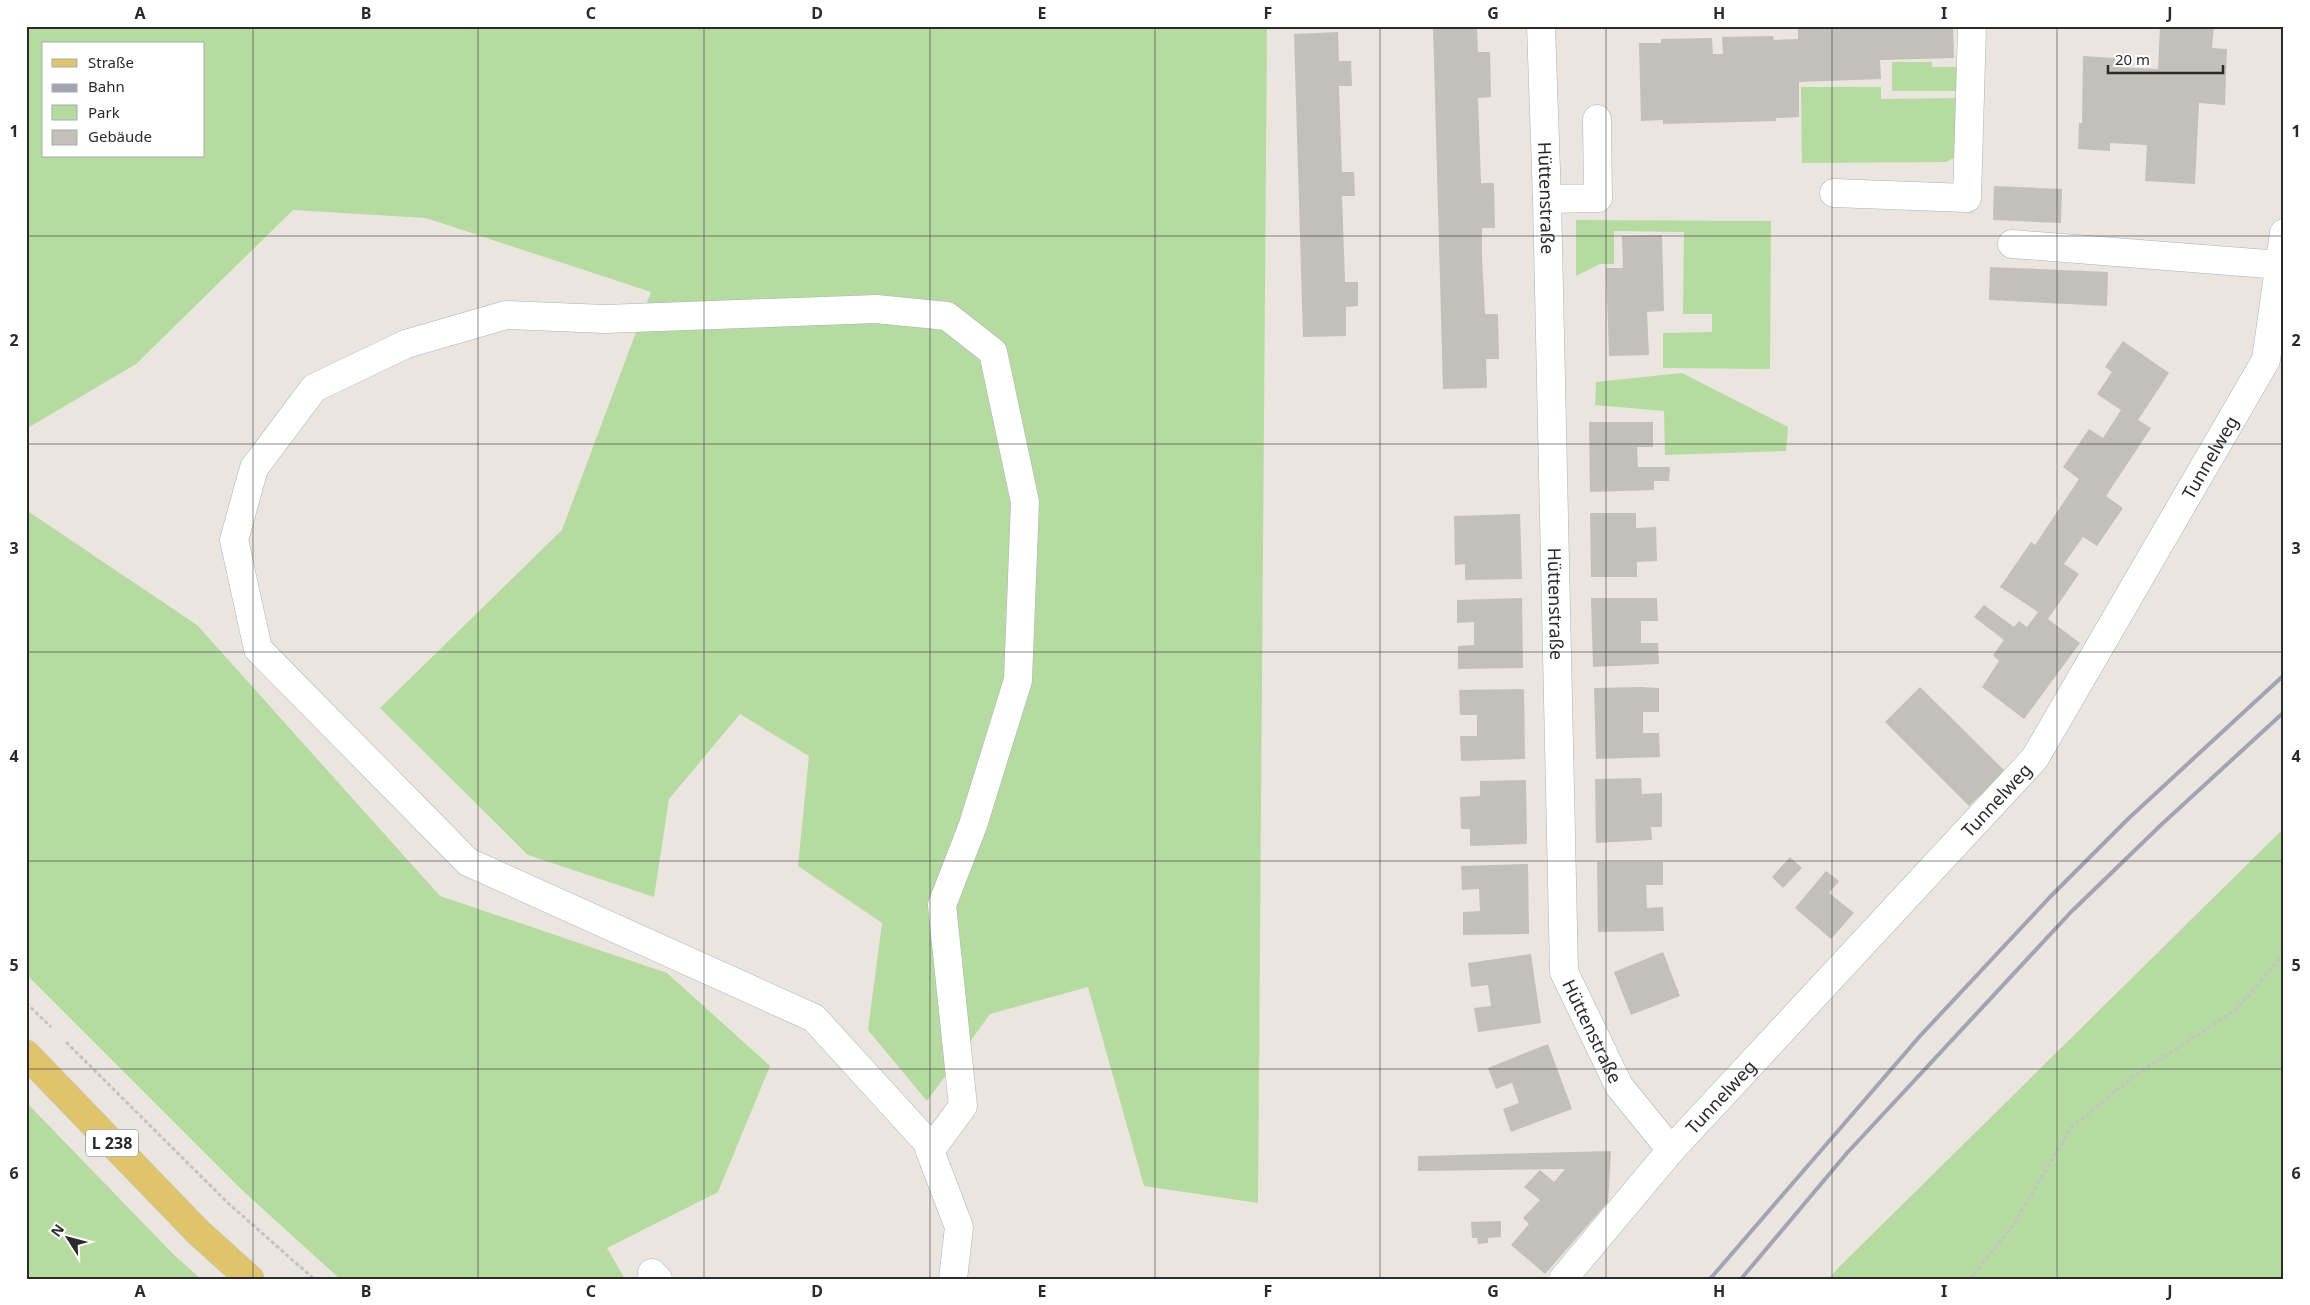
<svg xmlns="http://www.w3.org/2000/svg" width="2310" height="1305" font-family="'Noto Sans',sans-serif">
<style>
.green{fill:#b5dba0;fill-rule:evenodd}
.building{fill:#c3bfb9}
.lines{fill:none;stroke-linecap:round;stroke-linejoin:round}
.minor-casing{stroke:#aeb0b9;stroke-width:29}
.major-casing{stroke:#c3c3c3;stroke-width:29}
.path{stroke:#c3c3c3;stroke-width:3;stroke-dasharray:4 2.5;stroke-linecap:butt}
.minor{stroke:#fff;stroke-width:28}
.major{stroke:#e0c46d;stroke-width:28}
.rail{stroke:#a1a4b2;stroke-width:4}
.grid{fill:none;stroke:#2a2a2a;stroke-width:1;stroke-opacity:0.55}
.labels{text-anchor:middle;dominant-baseline:central;stroke-width:4;stroke-linejoin:round;paint-order:stroke}
.shield{fill:#fff;stroke:#6a6a6a;stroke-width:1}
.shield-label{font-size:16px;font-weight:bold;fill:#2a2a2a}
.street-label{font-size:18px;fill:#2a2a2a;stroke:#fff}
.neatline{fill:none;stroke:#2a2a2a;stroke-width:2}
.grid-label{font-size:16px;text-anchor:middle;font-weight:bold;fill:#2a2a2a}
</style>
<rect width="100%" height="100%" fill="#eae5de"/>
<path class="green" d="M 26,26 L 1267,26 L 1258,1203 L 1144,1186 L 1088,987 L 990,1014 L 927,1101 L 868,1030 L 882,923 L 798,866 L 809,756 L 740,714 L 669,799 L 654,897 L 528,855 L 380,708 L 562,530 L 651,292 L 426,218 L 293,210 L 136,364 L 26,429 ZM 44,44 L 204,44 L 204,156 L 44,156 Z
M 1892,62 L 1932,62 L 1932,67 L 1963,67 L 1963,91 L 1892,91 Z
M 1801,87 L 1881,87 L 1881,99 L 1961,98 L 1959,155 L 1946,162 L 1802,163 Z
M 1576,220 L 1771,221 L 1770,369 L 1663,368 L 1663,333 L 1712,332 L 1712,314 L 1683,314 L 1684,232 L 1614,231 L 1614,264 L 1600,264 L 1576,276 Z
M 1682,373 L 1788,427 L 1786,451 L 1665,455 L 1664,411 L 1595,405 L 1596,382 Z
M 26,510 L 197,625 L 440,896 L 667,973 L 770,1066 L 718,1192 L 607,1248 L 625,1279 L 340,1279 L 242,1190 L 26,974 Z
M 2284,828 L 2284,1279 L 1829,1279 L 1838,1268 Z
M 26,1102 L 174,1255 L 201,1279 L 29,1279 L 26,1276 Z"/>
<path class="building" d="M 1433,26 L 1477,26 L 1478,52 L 1490,52 L 1491,97 L 1478,98 L 1479,126 L 1481,183 L 1494,183 L 1495,228 L 1482,228 L 1482,257 L 1485,314 L 1498,314 L 1499,359 L 1486,359 L 1487,388 L 1443,389 Z
M 1798,26 L 1953,26 L 1954,58 L 1880,60 L 1881,79 L 1799,82 L 1799,117 L 1776,118 L 1776,121 L 1663,124 L 1663,120 L 1641,121 L 1639,43 L 1661,43 L 1661,39 L 1712,38 L 1713,54 L 1723,54 L 1722,37 L 1773,36 L 1774,40 L 1798,39 Z
M 2160,26 L 2214,26 L 2212,48 L 2227,49 L 2225,105 L 2199,103 L 2195,184 L 2145,181 L 2147,145 L 2110,143 L 2110,151 L 2078,149 L 2079,123 L 2082,123 L 2083,56 L 2115,58 L 2114,67 L 2158,69 Z
M 1338,32 L 1339,61 L 1351,61 L 1352,86 L 1339,86 L 1342,172 L 1354,172 L 1355,196 L 1342,196 L 1345,282 L 1358,282 L 1358,306 L 1346,307 L 1346,336 L 1303,337 L 1294,34 Z
M 1994,186 L 2062,189 L 2061,223 L 1993,220 Z
M 1662,235 L 1664,311 L 1647,312 L 1649,355 L 1609,356 L 1606,268 L 1623,268 L 1622,236 Z
M 1990,267 L 2108,272 L 2107,306 L 1989,300 Z
M 2123,341 L 2169,373 L 2138,420 L 2151,428 L 2106,496 L 2123,508 L 2097,546 L 2083,537 L 2064,564 L 2079,574 L 2048,619 L 2080,643 L 2024,719 L 1982,687 L 1999,661 L 1993,655 L 2004,640 L 1974,617 L 1984,605 L 2014,627 L 2019,621 L 2027,627 L 2038,612 L 2000,587 L 2031,542 L 2035,545 L 2079,479 L 2063,467 L 2089,429 L 2103,438 L 2121,410 L 2097,394 L 2112,372 L 2105,367 Z
M 1589,422 L 1653,422 L 1653,447 L 1637,447 L 1638,467 L 1670,467 L 1669,481 L 1654,481 L 1654,490 L 1590,492 Z
M 1590,513 L 1636,513 L 1636,528 L 1656,527 L 1657,561 L 1637,562 L 1637,577 L 1591,577 Z
M 1520,514 L 1522,579 L 1465,580 L 1465,564 L 1455,565 L 1454,516 Z
M 1522,598 L 1523,668 L 1458,669 L 1458,646 L 1474,645 L 1474,622 L 1457,623 L 1457,600 Z
M 1591,598 L 1657,598 L 1658,621 L 1641,621 L 1641,643 L 1658,643 L 1659,664 L 1593,667 Z
M 1642,687 L 1659,688 L 1659,712 L 1643,712 L 1643,733 L 1659,733 L 1660,757 L 1596,759 L 1594,688 Z
M 1920,687 L 2005,771 L 1969,806 L 1885,722 Z
M 1524,689 L 1525,759 L 1461,761 L 1460,736 L 1477,736 L 1477,715 L 1460,715 L 1459,690 Z
M 1641,778 L 1642,794 L 1662,793 L 1662,827 L 1651,827 L 1652,840 L 1596,843 L 1595,779 Z
M 1526,780 L 1527,844 L 1470,846 L 1470,829 L 1461,829 L 1460,797 L 1480,796 L 1480,781 Z
M 1790,857 L 1802,868 L 1783,888 L 1772,877 Z
M 1597,862 L 1663,862 L 1663,885 L 1646,885 L 1647,908 L 1663,907 L 1664,931 L 1598,932 Z
M 1528,864 L 1529,934 L 1463,935 L 1463,912 L 1480,911 L 1479,889 L 1462,890 L 1461,866 Z
M 1826,871 L 1839,881 L 1829,893 L 1854,913 L 1831,939 L 1795,908 Z
M 1663,952 L 1680,996 L 1631,1015 L 1614,972 Z
M 1531,954 L 1541,1023 L 1478,1032 L 1474,1008 L 1491,1006 L 1488,985 L 1471,987 L 1468,963 Z
M 1548,1044 L 1572,1109 L 1511,1132 L 1503,1109 L 1519,1103 L 1512,1083 L 1496,1089 L 1488,1068 Z
M 1611,1151 L 1608,1202 L 1545,1274 L 1511,1245 L 1529,1224 L 1523,1218 L 1540,1200 L 1524,1187 L 1540,1170 L 1554,1182 L 1565,1169 L 1418,1171 L 1418,1156 Z
M 1501,1221 L 1501,1237 L 1488,1238 L 1488,1243 L 1478,1244 L 1477,1238 L 1472,1238 L 1471,1222 Z"/>
<g class="lines">
<defs>
<g id="minor">
<path id="s1" d="M 1541,26 L 1547,199 L 1564,972 L 1619,1086 L 1671,1150"/>
<path d="M 1834,193 L 1967,198 L 1972,26"/>
<path d="M 1547,199 L 1598,198 L 1597,119"/>
<path d="M 2012,244 L 2280,265"/>
<path d="M 930,1151 L 963,1106 L 942,905 L 973,825 L 1018,680 L 1025,502 L 993,352 L 947,316 L 876,309 L 605,319 L 506,315 L 406,344 L 314,388 L 254,468 L 234,540 L 258,649 L 468,862 L 814,1018 L 927,1142 L 930,1151 L 959,1227 L 953,1279"/>
<path d="M 652,1273 L 658,1279"/>
<path id="s2" d="M 1563,1279 L 1671,1150 L 2035,758 L 2266,360 L 2284,233"/>
</g>
<path id="major" d="M 26,1054 L 198,1232 L 250,1279"/>
</defs>
<use href="#minor" class="minor-casing"/>
<use href="#major" class="major-casing"/>
<path class="path" d="M 26,1003 L 51,1027
M 66,1042 L 228,1203 L 314,1279
M 1970,1279 L 2011,1228 L 2071,1128 L 2134,1076 L 2236,1010 L 2281,957 L 2284,957"/>
<use href="#minor" class="minor"/>
<use href="#major" class="major"/>
<path class="rail" d="M 1710,1279 L 1920,1036 L 2050,897 L 2129,818 L 2284,675
M 1741,1279 L 1847,1153 L 2071,912 L 2162,824 L 2284,712"/>
</g>
<path class="grid" d="M 253,26 L 253,1279M 478,26 L 478,1279M 704,26 L 704,1279M 930,26 L 930,1279M 1155,26 L 1155,1279M 1380,26 L 1380,1279M 1606,26 L 1606,1279M 1832,26 L 1832,1279M 2057,26 L 2057,1279M 26,236 L 2284,236M 26,444 L 2284,444M 26,652 L 2284,652M 26,861 L 2284,861M 26,1069 L 2284,1069"/>
<g class="labels">
<rect class="shield" x="86" y="1129.5" width="52" height="27" rx="4"/>
<g class="shield-label">
<text x="112" y="1143">L 238</text>
</g>
<g class="street-label">
<text stroke="none"><textPath href="#s1" startOffset="172">Hüttenstraße</textPath></text>
<text stroke="none"><textPath href="#s2" startOffset="1051">Tunnelweg</textPath></text>
<text stroke="none"><textPath href="#s1" startOffset="578">Hüttenstraße</textPath></text>
<text stroke="none"><textPath href="#s2" startOffset="646">Tunnelweg</textPath></text>
<text stroke="none"><textPath href="#s1" startOffset="1012">Hüttenstraße</textPath></text>
<text stroke="none"><textPath href="#s2" startOffset="241">Tunnelweg</textPath></text>
</g>
</g>
<rect width="2310" height="1305" fill="none" stroke="#ffffff" stroke-width="55"/>
<rect x="42" y="42" width="162" height="115" fill="#ffffff" stroke="#aaaaaa"/>
<rect x="52" y="59" width="25" height="8" fill="#e0c46d" stroke="#aaaaaa"/>
<text x="88" y="68" font-size="15" fill="#2a2a2a">Straße</text>
<rect x="52" y="84" width="25" height="8" fill="#a1a4b2" stroke="#aaaaaa"/>
<text x="88" y="92" font-size="15" fill="#2a2a2a">Bahn</text>
<rect x="52" y="105" width="25" height="15" fill="#b5dba0" stroke="#aaaaaa"/>
<text x="88" y="118" font-size="15" fill="#2a2a2a">Park</text>
<rect x="52" y="130" width="25" height="15" fill="#c3bfb9" stroke="#aaaaaa"/>
<text x="88" y="142" font-size="15" fill="#2a2a2a">Gebäude</text>
<g transform="translate(68 1238) rotate(306)" stroke="#ffffff" stroke-width="4" paint-order="stroke">
<path d="M0-4L9 19L0 12L-9 19Z" fill="#2a2a2a"/>
<text y="-8" font-size="14" font-weight="bold" text-anchor="middle" fill="#2a2a2a">N</text>
</g>
<path d="M2108 65v8h115v-8" fill="none" stroke="#2a2a2a" stroke-width="2.5"/>
<text x="2115" y="65" font-size="15" fill="#2a2a2a" stroke="#ffffff" stroke-width="4" paint-order="stroke">20 m</text>
<rect x="28" y="28" width="2254" height="1250" class="neatline"/>
<g class="grid-label">
<text x="140" y="19">A</text>
<text x="366" y="19">B</text>
<text x="591" y="19">C</text>
<text x="817" y="19">D</text>
<text x="1042" y="19">E</text>
<text x="1268" y="19">F</text>
<text x="1493" y="19">G</text>
<text x="1719" y="19">H</text>
<text x="1944" y="19">I</text>
<text x="2170" y="19">J</text>
<text x="14" y="137">1</text>
<text x="2296" y="137">1</text>
<text x="14" y="346">2</text>
<text x="2296" y="346">2</text>
<text x="14" y="554">3</text>
<text x="2296" y="554">3</text>
<text x="14" y="762">4</text>
<text x="2296" y="762">4</text>
<text x="14" y="971">5</text>
<text x="2296" y="971">5</text>
<text x="14" y="1179">6</text>
<text x="2296" y="1179">6</text>
<text x="140" y="1297">A</text>
<text x="366" y="1297">B</text>
<text x="591" y="1297">C</text>
<text x="817" y="1297">D</text>
<text x="1042" y="1297">E</text>
<text x="1268" y="1297">F</text>
<text x="1493" y="1297">G</text>
<text x="1719" y="1297">H</text>
<text x="1944" y="1297">I</text>
<text x="2170" y="1297">J</text>
</g>
</svg>
